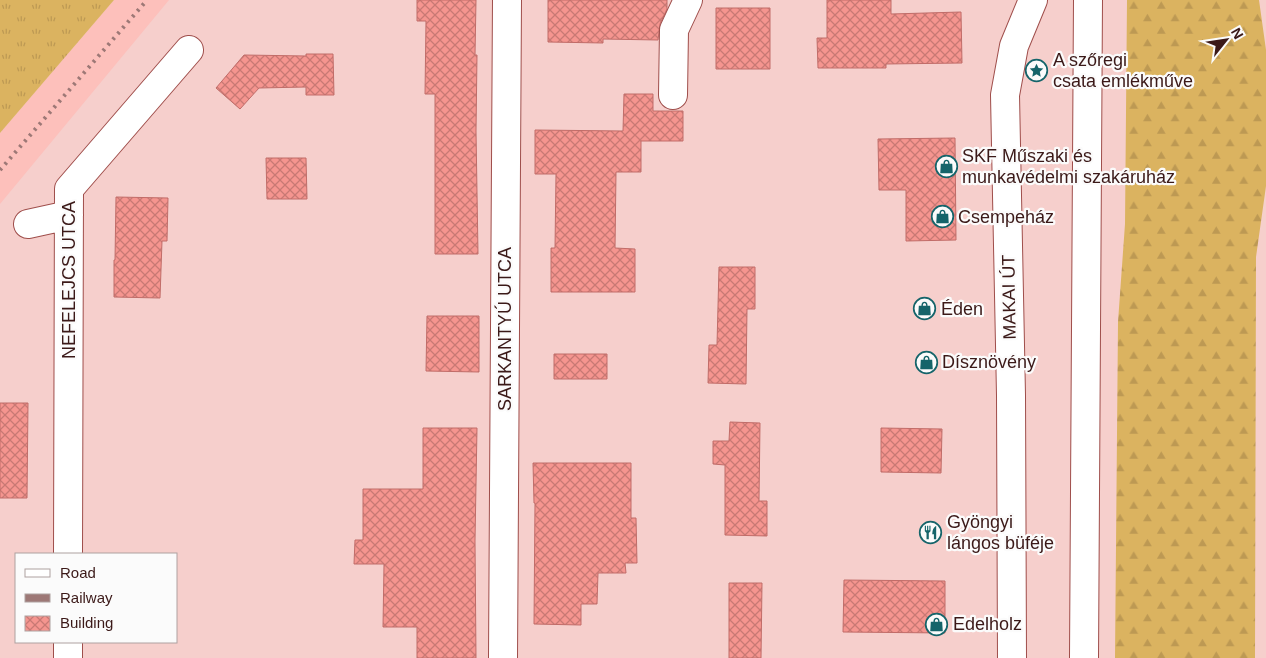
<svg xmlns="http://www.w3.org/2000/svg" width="1266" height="658" font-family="Helvetica,sans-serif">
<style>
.built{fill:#fdc0bb}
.grass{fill:url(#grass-tufts)}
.forest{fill:url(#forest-firs)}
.building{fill:url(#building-cross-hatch);stroke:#c16c68}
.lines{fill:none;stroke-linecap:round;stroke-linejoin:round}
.minor-casing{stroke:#9f4e4b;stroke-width:30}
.major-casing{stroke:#9f4e4b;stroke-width:30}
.minor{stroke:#fff;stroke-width:28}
.major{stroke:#fff;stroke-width:28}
.rail{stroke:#9d7876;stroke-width:4;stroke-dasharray:2.5 5;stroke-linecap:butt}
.labels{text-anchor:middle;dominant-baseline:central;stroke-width:4.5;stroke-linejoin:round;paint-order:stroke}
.poi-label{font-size:18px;fill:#3b1918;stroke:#fbfbfb;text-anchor:start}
.street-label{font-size:18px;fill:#3b1918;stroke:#fbfbfb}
</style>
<defs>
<pattern id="grass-tufts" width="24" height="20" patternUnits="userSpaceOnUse" patternTransform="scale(1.25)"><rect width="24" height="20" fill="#dbb360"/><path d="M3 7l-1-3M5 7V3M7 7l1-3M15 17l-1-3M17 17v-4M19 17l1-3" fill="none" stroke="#bd9953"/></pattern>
<pattern id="forest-firs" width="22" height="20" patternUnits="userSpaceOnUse" patternTransform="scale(1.25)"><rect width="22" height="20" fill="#dbb360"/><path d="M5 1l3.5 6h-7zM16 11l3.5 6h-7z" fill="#bd9953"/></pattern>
<pattern id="building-cross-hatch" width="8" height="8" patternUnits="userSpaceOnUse" patternTransform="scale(1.25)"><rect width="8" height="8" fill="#f5958f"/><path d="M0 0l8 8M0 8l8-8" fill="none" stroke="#c87974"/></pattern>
</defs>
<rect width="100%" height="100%" fill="#f6cfcc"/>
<path class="built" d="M 114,0 L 169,0 L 0,204 L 0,133 Z"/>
<path class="grass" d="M 0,0 L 114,0 L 0,133 Z"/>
<path class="forest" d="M 1127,0 L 1259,0 L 1266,50 L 1266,186 L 1256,257 L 1255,658 L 1115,658 L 1118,322 L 1125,224 Z"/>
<path class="building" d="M 417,0 L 476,0 L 475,55 L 477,55 L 476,131 L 478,254 L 435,254 L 435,94 L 425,94 L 426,21 L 417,21 Z
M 548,0 L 667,0 L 667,9 L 660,24 L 658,40 L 603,39 L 603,43 L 548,42 Z
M 827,0 L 891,0 L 891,14 L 961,12 L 962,63 L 886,64 L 886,68 L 818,68 L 817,38 L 827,38 Z
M 716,8 L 770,8 L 770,69 L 716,69 Z
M 306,54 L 333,54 L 334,95 L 306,95 L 306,87 L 259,88 L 240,109 L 216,88 L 244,55 L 306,56 Z
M 624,94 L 653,94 L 653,111 L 683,111 L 683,141 L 641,141 L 641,172 L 616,172 L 615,248 L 635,249 L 635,292 L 551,292 L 551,248 L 555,248 L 556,174 L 535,174 L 535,130 L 623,131 Z
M 955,138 L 956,240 L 906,241 L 906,190 L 879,190 L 878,139 Z
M 266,158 L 306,158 L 307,199 L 267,199 Z
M 116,197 L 168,198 L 167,241 L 162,241 L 160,298 L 114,297 L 114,260 L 115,260 Z
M 719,267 L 755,267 L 755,309 L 747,309 L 746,384 L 708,383 L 709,345 L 717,345 Z
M 427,316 L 479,316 L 479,372 L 426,371 Z
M 554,354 L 607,354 L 607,379 L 554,379 Z
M 0,403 L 28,403 L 27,498 L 0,498 Z
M 730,422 L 760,423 L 759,501 L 767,501 L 767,536 L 725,535 L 725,465 L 713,464 L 713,441 L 729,441 Z
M 423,428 L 477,428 L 475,541 L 476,658 L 417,658 L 417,627 L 383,627 L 384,564 L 354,564 L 355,540 L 363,540 L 363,489 L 423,489 Z
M 881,428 L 942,429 L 941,473 L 881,472 Z
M 533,463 L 631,463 L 631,518 L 636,518 L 637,563 L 625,563 L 626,573 L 598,573 L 597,604 L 581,604 L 581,625 L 534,624 L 535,503 L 534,503 Z
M 844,580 L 945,581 L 945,633 L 843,632 Z
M 729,583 L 762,583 L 761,658 L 729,658 Z"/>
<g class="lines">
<defs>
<path id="minor" d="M 673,95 L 674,30 L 688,0
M 28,224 L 69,215
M 68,554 L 69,189 L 189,50
M 68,658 L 68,642
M 503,658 L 507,0
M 1012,658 L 1011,395 L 1005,95 L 1014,46 L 1033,0"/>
<path id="major" d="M 1084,658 L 1088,0"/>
</defs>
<use href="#minor" class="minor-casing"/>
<use href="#major" class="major-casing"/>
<use href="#minor" class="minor"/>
<use href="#major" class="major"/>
<path class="rail" d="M 0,170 L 147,0"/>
</g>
<defs>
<symbol id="sight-ring" viewBox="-11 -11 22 22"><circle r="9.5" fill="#fbfbfb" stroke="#15646a" stroke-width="1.5"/><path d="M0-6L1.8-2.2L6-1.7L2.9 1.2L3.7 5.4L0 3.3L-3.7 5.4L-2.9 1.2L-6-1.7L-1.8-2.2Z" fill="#15646a"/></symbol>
<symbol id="shop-ring" viewBox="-11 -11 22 22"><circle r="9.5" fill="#fbfbfb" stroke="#15646a" stroke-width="1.5"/><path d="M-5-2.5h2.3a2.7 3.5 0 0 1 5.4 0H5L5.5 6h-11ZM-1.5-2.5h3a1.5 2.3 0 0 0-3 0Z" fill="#15646a"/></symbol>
<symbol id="restaurant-ring" viewBox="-11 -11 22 22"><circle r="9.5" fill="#fbfbfb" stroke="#15646a" stroke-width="1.5"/><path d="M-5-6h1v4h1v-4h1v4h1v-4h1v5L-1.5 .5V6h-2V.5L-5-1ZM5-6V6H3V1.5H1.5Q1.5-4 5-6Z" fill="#15646a"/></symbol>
</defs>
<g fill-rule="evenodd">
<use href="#sight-ring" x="1024" y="58" width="25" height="25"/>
<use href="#shop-ring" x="934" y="154" width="25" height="25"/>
<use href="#shop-ring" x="930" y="204" width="25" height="25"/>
<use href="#shop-ring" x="912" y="296" width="25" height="25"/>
<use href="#shop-ring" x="914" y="350" width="25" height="25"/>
<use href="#restaurant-ring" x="918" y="520" width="25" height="25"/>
<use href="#shop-ring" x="924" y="612" width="25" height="25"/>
</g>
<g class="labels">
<g class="poi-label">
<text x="1053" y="60">A szőregi<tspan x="1053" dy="21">csata emlékműve</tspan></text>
<text x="962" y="156">SKF Műszaki és<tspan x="962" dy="21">munkavédelmi szakáruház</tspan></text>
<text x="958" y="217">Csempeház</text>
<text x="941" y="309">Éden</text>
<text x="942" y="362">Dísznövény</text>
<text x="947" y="522">Gyöngyi<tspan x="947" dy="21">lángos büféje</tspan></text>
<text x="953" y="624">Edelholz</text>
</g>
<g class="street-label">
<text transform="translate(69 280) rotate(-90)">NEFELEJCS UTCA</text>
<text transform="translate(1009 297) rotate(-91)">MAKAI ÚT</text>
<text transform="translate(505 329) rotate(-90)">SARKANTYÚ UTCA</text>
</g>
</g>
<rect x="15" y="553" width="162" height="90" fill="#fbfbfb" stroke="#aea1a0"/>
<rect x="25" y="569" width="25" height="8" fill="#ffffff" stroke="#aea1a0"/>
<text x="60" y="578" font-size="15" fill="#3b1918">Road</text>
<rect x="25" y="594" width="25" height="8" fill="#9d7876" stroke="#aea1a0"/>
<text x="60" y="603" font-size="15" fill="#3b1918">Railway</text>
<rect x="25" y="616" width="25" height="15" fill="url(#building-cross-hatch)" stroke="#aea1a0"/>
<text x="60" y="628" font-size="15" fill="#3b1918">Building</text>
<g transform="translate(1226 40) rotate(60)" stroke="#fbfbfb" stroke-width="4" paint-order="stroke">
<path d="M0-4L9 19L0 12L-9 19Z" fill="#3b1918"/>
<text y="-8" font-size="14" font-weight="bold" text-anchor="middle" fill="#3b1918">N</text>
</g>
</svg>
